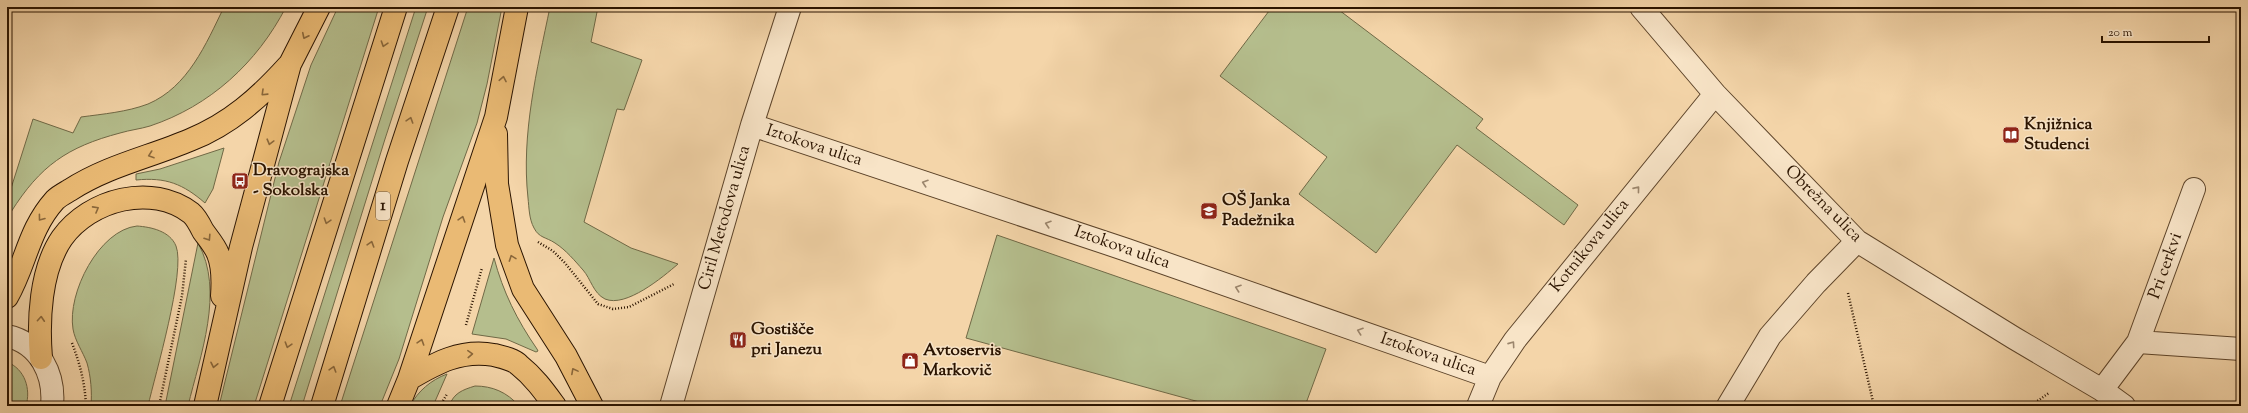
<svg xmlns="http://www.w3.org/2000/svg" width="2248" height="413" font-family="'Sorts Mill Goudy',serif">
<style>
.green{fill:#b5be8d;stroke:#706946}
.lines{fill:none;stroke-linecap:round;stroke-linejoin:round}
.minor-casing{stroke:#5d442a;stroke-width:24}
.major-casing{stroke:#2b1400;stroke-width:24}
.path{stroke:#2b1400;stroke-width:2.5;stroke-dasharray:1 2;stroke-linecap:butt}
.minor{stroke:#f8e4c7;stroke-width:22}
.major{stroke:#eaba74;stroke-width:22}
.oneway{stroke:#8a673a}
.oneway2{stroke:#9c866d}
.labels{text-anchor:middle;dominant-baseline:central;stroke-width:3;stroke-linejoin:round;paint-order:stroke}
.shield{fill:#f8e4c7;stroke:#68523c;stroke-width:1}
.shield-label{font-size:16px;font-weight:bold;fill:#2b1400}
.poi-label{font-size:17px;font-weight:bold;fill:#2b1400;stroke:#f8e4c7;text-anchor:start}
.street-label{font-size:17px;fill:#2b1400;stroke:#f8e4c7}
</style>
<rect width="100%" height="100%" fill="#f4d5a9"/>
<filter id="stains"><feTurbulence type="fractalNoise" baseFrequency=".005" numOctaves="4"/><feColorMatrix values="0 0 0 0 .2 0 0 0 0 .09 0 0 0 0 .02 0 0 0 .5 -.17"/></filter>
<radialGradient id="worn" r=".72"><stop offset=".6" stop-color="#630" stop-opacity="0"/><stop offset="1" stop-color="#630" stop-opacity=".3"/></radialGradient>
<path class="green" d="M 224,7 L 286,7 C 257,63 210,106 150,126 C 140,129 130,130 120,133 C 67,147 40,166 11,212 L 7,212 L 7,201 L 33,119 L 73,133 L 81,117 C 103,114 127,112 148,104 C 188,87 206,44 224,7 Z
M 338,7 L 379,7 L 254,406 L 219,406 L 279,162 L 311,65 Z
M 416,7 L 428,7 L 385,139 L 302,406 L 289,406 Z
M 468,7 L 502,7 L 487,84 L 477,123 L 443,217 L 399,359 L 380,406 L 340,406 Z
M 550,7 L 598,7 L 591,42 L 642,60 L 624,110 L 617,109 L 584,222 L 631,248 L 678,264 C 663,277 626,308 605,299 C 593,293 591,279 583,270 C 575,261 566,250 555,243 C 546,237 539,238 534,228 C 529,219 529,207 528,198 C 521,134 537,70 550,7 Z
M 1272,7 L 1335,7 L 1483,119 L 1476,128 L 1578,205 L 1564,225 L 1457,145 L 1376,253 L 1299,194 L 1327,157 L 1220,76 Z
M 224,148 L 213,189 L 205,203 C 183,184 166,177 136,180 L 136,174 L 160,169 Z
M 137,226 C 151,227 170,231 176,246 C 186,271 155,375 148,406 L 91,406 C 92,392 91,377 87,363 C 83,352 75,341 73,329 C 67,293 99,230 137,226 Z
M 997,235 L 1326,349 L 1305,406 L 1214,406 L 966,338 Z
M 198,243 C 225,291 200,356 188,406 L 165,406 Z
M 494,258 C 503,292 517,320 537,349 L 538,351 L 536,352 L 506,339 L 472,334 Z
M 7,362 C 25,369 31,389 26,406 L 7,406 Z
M 447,374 L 433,406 L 410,406 C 418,391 431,380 447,374 Z
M 475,386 C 492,386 507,392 519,406 L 449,406 C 454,393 462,390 475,386 Z"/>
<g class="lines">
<defs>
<path id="minor" d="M 1641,7 L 1715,94 L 1857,241 L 2014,338 L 2102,390 L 2124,406
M 752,125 L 1127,250 L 1490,377
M 7,336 C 40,343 55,375 52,406
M 2138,342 L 2241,349
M 2102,390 L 2138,342 L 2194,189
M 671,406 L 752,125 L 790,7
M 1478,406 L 1490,377 L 1515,340 L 1715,94
M 1728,406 L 1770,336 L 1816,283 L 1857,241"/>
<path id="major" d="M 496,134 L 497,184 L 507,245 L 523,289 L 566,356 L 592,406
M 7,297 C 26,264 28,230 55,200 C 59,196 65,193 70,190 C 107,166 150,157 190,140 C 230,124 259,98 288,66
M 41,358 C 38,321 40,270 62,238 C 90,199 152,183 191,213 C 196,217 200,225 203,231 C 208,238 215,246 218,254 C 223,266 223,282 222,296
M 409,379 C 436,363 461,349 494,355 C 502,357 513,359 519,365 C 534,377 544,391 555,406
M 205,406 L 241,247 L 290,64 L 319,7
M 270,406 L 396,7
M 322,406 L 397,161 L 448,7
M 398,406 L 409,379 L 496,117 L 517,7"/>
</defs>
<use href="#minor" class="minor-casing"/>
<use href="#major" class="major-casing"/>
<path class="path" d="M 538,242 L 553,251 L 565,263 L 598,304 L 613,309 L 629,307 L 674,284
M 1848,293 L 1874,406
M 466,325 L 482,268
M 72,343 C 80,364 85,383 86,406
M 159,406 L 182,296 L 186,259
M 440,406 L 447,394
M 2030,406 L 2049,393"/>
<use href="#minor" class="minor"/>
<use href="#major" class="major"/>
</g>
<defs><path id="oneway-chevron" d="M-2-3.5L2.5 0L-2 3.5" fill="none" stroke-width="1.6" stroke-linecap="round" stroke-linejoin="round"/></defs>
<g class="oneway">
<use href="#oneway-chevron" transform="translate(305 36) rotate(116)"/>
<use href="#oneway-chevron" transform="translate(384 44) rotate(108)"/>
<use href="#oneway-chevron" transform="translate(503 79) rotate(-79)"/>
<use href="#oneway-chevron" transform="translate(264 93) rotate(136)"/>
<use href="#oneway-chevron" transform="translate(410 120) rotate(-72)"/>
<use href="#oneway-chevron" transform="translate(270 142) rotate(105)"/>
<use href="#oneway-chevron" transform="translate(151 155) rotate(161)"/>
<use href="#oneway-chevron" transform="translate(96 209) rotate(-29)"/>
<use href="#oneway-chevron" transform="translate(41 218) rotate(127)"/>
<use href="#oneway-chevron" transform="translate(462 219) rotate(-72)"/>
<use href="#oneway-chevron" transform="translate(327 221) rotate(108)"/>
<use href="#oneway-chevron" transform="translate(208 238) rotate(57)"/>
<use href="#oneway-chevron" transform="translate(371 244) rotate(-73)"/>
<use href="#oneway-chevron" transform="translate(512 258) rotate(-110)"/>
<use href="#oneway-chevron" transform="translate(41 319) rotate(-86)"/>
<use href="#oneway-chevron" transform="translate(421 342) rotate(-72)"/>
<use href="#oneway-chevron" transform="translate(288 345) rotate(107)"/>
<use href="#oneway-chevron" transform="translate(470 354) rotate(-3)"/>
<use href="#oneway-chevron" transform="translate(214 365) rotate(102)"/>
<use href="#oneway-chevron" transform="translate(333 369) rotate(-73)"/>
<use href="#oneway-chevron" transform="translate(574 371) rotate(-118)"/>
</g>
<g class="oneway2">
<use href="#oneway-chevron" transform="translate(925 183) rotate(-162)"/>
<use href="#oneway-chevron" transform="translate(1637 189) rotate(-51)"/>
<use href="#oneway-chevron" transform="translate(1048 224) rotate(-162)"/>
<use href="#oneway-chevron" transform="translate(1238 288) rotate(-161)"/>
<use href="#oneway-chevron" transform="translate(1360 331) rotate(-161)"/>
<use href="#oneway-chevron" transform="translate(1512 344) rotate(-55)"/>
</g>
<defs>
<symbol id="library-square" viewBox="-11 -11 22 22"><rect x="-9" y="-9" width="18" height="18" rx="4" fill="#8f2418" stroke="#f8e4c7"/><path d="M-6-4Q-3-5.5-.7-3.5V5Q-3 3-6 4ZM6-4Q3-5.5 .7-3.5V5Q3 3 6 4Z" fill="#fff"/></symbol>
<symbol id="bus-square" viewBox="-11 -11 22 22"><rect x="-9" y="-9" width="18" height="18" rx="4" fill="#8f2418" stroke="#f8e4c7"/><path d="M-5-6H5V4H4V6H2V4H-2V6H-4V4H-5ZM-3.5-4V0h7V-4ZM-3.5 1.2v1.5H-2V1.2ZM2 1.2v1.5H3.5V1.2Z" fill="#fff"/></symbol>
<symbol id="school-square" viewBox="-11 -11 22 22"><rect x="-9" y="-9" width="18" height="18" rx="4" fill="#8f2418" stroke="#f8e4c7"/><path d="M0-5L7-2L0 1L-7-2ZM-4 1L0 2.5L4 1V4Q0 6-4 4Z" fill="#fff"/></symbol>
<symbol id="restaurant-square" viewBox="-11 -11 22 22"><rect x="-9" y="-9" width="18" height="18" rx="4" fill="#8f2418" stroke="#f8e4c7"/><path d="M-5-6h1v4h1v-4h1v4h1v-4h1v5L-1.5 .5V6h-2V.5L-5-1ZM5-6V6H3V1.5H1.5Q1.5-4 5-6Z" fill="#fff"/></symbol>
<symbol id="shop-square" viewBox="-11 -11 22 22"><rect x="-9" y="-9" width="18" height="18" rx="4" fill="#8f2418" stroke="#f8e4c7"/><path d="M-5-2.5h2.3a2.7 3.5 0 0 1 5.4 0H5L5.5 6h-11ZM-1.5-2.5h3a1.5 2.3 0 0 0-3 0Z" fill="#fff"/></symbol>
</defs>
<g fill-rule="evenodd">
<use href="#library-square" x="2001" y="125" width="20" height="20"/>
<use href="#bus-square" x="230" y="171" width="20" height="20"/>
<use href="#school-square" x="1199" y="201" width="20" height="20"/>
<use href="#restaurant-square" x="728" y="330" width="20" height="20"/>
<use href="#shop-square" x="900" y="351" width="20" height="20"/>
</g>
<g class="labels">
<rect class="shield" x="376" y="192" width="14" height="28" rx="3"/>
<g class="shield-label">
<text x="383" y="206">1</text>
</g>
<g class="poi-label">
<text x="2024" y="125">Knjižnica<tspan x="2024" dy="20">Studenci</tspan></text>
<text x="253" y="171">Dravograjska<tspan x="253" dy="20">- Sokolska</tspan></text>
<text x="1222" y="201">OŠ Janka<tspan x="1222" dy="20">Padežnika</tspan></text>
<text x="751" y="330">Gostišče<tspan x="751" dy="20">pri Janezu</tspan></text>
<text x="923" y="351">Avtoservis<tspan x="923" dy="20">Markovič</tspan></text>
</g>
<g class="street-label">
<text transform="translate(814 146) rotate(18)">Iztokova ulica</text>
<text transform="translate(1823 204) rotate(45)">Obrežna ulica</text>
<text transform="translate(725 218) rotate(-74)">Ciril Metodova ulica</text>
<text transform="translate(1590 246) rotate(-51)">Kotnikova ulica</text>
<text transform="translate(1122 248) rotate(19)">Iztokova ulica</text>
<text transform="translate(2166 266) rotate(-70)">Pri cerkvi</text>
<text transform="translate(1428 355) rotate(19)">Iztokova ulica</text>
</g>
</g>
<rect width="2248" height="413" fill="none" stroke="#f4d5a9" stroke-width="24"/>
<rect x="8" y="8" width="2232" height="397" fill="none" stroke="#2b1400" stroke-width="2"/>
<rect x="12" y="12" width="2224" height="389" fill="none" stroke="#2b1400"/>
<path d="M2102 36v6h107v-6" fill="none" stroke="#2b1400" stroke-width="2"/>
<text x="2108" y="36" font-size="12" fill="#2b1400" stroke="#f8e4c7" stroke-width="3" paint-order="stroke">20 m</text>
<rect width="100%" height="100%" filter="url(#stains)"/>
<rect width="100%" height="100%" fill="url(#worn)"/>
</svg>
